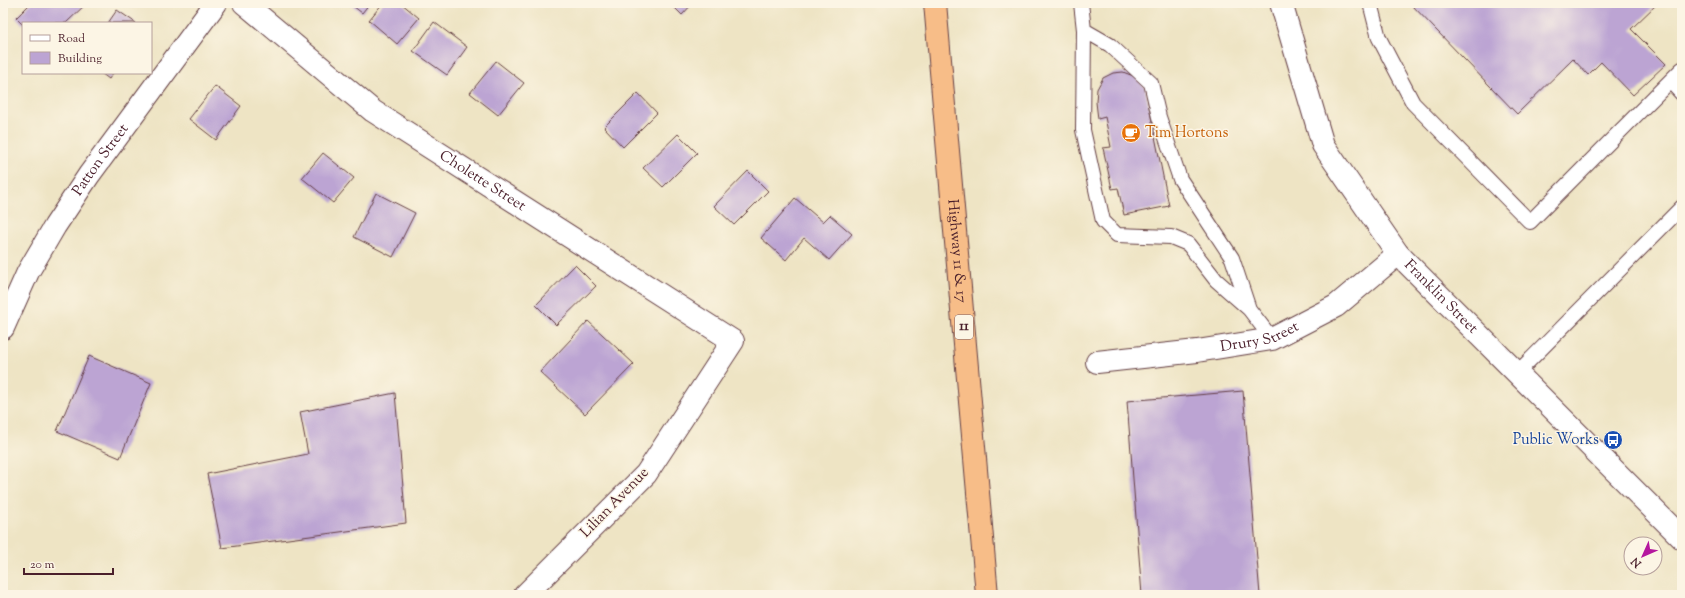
<svg xmlns="http://www.w3.org/2000/svg" width="1685" height="598" font-family="'Sorts Mill Goudy',serif">
<style>
.building{fill:#bca4d3}
.lines{fill:none;stroke-linecap:round;stroke-linejoin:round}
.lane-casing{stroke:#633d42;stroke-width:16}
.street-casing{stroke:#633d42;stroke-width:24}
.highway-casing{stroke:#633d42;stroke-width:24}
.lane{stroke:#fff;stroke-width:14}
.street{stroke:#fff;stroke-width:22}
.highway{stroke:#f7bd88;stroke-width:22}
.labels{text-anchor:middle;dominant-baseline:central;stroke-width:3;stroke-linejoin:round;paint-order:stroke}
.shield{fill:#fcf5e5;stroke:#7f5f63;stroke-width:1}
.shield-label{font-size:14px;font-weight:bold;fill:#4a1f2b}
.food-label{font-size:15px;fill:#c56008;stroke:#fcf5e5;text-anchor:start}
.street-label{font-size:15px;fill:#4a1f2b;stroke:#fcf5e5}
.transit-label{font-size:15px;fill:#164399;stroke:#fcf5e5;text-anchor:end}
</style>
<rect width="100%" height="100%" fill="#fcf5e5"/>
<filter id="ink" filterUnits="userSpaceOnUse"><feTurbulence type="fractalNoise" baseFrequency=".025" numOctaves="2"/><feDisplacementMap in="SourceGraphic" scale="8" xChannelSelector="R" yChannelSelector="G"/><feConvolveMatrix kernelMatrix="1 2 1 2 8 2 1 2 1" color-interpolation-filters="sRGB"/></filter>
<filter id="wash" filterUnits="userSpaceOnUse"><feTurbulence type="fractalNoise" baseFrequency=".012" numOctaves="4" result="noise"/><feDisplacementMap in="SourceGraphic" scale="16" xChannelSelector="R" yChannelSelector="G"/><feGaussianBlur stdDeviation="0.9" result="paint"/><feColorMatrix in="noise" values="0 0 0 0 0 0 0 0 0 0 0 0 0 0 0 0 0 1.4 0 .05"/><feComposite in="paint" operator="in"/></filter>
<g filter="url(#wash)">
<rect width="100%" height="100%" fill="#eee4c4"/>
<g id="blocks">
<path class="building" d="M 31,3 L 87,3 L 66,23 L 23,23 L 23,25 L 16,18 Z
M 349,3 L 370,3 L 362,13 Z
M 383,3 L 401,3 L 419,18 L 397,44 L 369,20 Z
M 670,3 L 693,3 L 682,15 Z
M 1410,3 L 1658,3 L 1631,29 L 1666,64 L 1633,95 L 1601,62 L 1588,75 L 1573,59 L 1517,114 Z
M 117,10 L 136,23 L 108,23 Z
M 434,22 L 467,47 L 447,75 L 413,51 Z
M 496,61 L 524,83 L 498,115 L 470,93 Z
M 1123,72 L 1136,77 L 1145,87 L 1169,206 L 1124,215 L 1118,188 L 1112,189 L 1103,148 L 1111,147 L 1105,117 L 1098,119 L 1096,102 L 1097,89 L 1103,78 L 1113,73 Z
M 101,73 L 113,73 L 109,79 Z
M 215,86 L 241,106 L 216,140 L 189,119 Z
M 638,93 L 657,113 L 623,147 L 604,127 Z
M 678,134 L 697,153 L 663,187 L 643,168 Z
M 323,153 L 354,178 L 333,203 L 302,178 Z
M 748,171 L 768,191 L 734,225 L 714,206 Z
M 376,193 L 415,213 L 393,257 L 354,237 Z
M 795,198 L 823,222 L 830,215 L 852,234 L 829,260 L 804,238 L 786,260 L 761,238 Z
M 575,265 L 596,286 L 556,325 L 536,305 Z
M 588,321 L 634,364 L 585,414 L 540,372 Z
M 89,356 L 151,383 L 120,458 L 57,431 Z
M 1243,391 L 1260,595 L 1142,595 L 1127,401 Z
M 395,393 L 406,523 L 222,548 L 207,474 L 308,454 L 300,412 Z"/>
</g>
</g>
<g filter="url(#ink)">
<use href="#blocks" fill-opacity="0" stroke="#633d42" stroke-width="1"/>
<g class="lines">
<defs>
<path id="lane" d="M 1081,3 L 1084,30 L 1083,130 L 1103,221 L 1117,235 L 1171,237 L 1188,244 L 1216,280 L 1249,309 L 1272,339
M 1370,3 L 1379,38 L 1413,103 L 1530,222 L 1682,69
M 1084,30 L 1110,45 L 1151,83 L 1159,117 L 1180,179 L 1232,258 L 1249,309
M 1670,81 L 1682,94
M 1517,373 L 1682,207"/>
<g id="street">
<path id="s1" d="M 244,3 L 373,111 L 733,341 L 646,474 L 525,595"/>
<path id="s2" d="M 1281,3 L 1323,145 L 1398,254 L 1682,538"/>
<path id="s3" d="M 3,328 L 28,272 L 55,226 L 89,175 L 216,3"/>
<path id="s4" d="M 1097,362 L 1197,351 L 1272,339 L 1336,306 L 1398,254"/>
</g>
<g id="highway">
<path id="s5" d="M 935,3 L 987,595"/>
</g>
</defs>
<use href="#lane" class="lane-casing"/>
<use href="#street" class="street-casing"/>
<use href="#highway" class="highway-casing"/>
<use href="#lane" class="lane"/>
<use href="#street" class="street"/>
<use href="#highway" class="highway"/>
</g>
</g>
<defs>
<symbol id="cafe-disc" viewBox="-11 -11 22 22"><circle r="9.5" fill="#e8710a" stroke="#fcf5e5"/><path d="M-5.5-4.5H6V0H3Q3 3.5 0 3.5H-2.5Q-5.5 3.5-5.5 0ZM3-3.2v2h1.7v-2ZM-6 4.5H4V6H-6Z" fill="#fff"/></symbol>
<symbol id="bus-disc" viewBox="-11 -11 22 22"><circle r="9.5" fill="#1a4fb4" stroke="#fcf5e5"/><path d="M-5-6H5V4H4V6H2V4H-2V6H-4V4H-5ZM-3.5-4V0h7V-4ZM-3.5 1.2v1.5H-2V1.2ZM2 1.2v1.5H3.5V1.2Z" fill="#fff"/></symbol>
</defs>
<g fill-rule="evenodd">
<use href="#cafe-disc" x="1120" y="122" width="22" height="22"/>
<use href="#bus-disc" x="1602" y="429" width="22" height="22"/>
</g>
<g class="labels">
<rect class="shield" x="955" y="315" width="18" height="24" rx="3"/>
<g class="shield-label">
<text x="964" y="327">11</text>
</g>
<g class="food-label">
<text x="1145" y="133">Tim Hortons</text>
</g>
<g class="street-label">
<text stroke="none"><textPath href="#s3" startOffset="195">Patton Street</textPath></text>
<text stroke="none"><textPath href="#s1" startOffset="298">Cholette Street</textPath></text>
<text stroke="none"><textPath href="#s5" startOffset="249">Highway 11 &amp; 17</textPath></text>
<text stroke="none"><textPath href="#s2" startOffset="341">Franklin Street</textPath></text>
<text stroke="none"><textPath href="#s4" startOffset="165">Drury Street</textPath></text>
<text transform="translate(615 503) rotate(-46)">Lilian Avenue</text>
</g>
<g class="transit-label">
<text x="1599" y="440">Public Works</text>
</g>
</g>
<rect width="1685" height="598" fill="none" stroke="#fcf5e5" stroke-width="16"/>
<rect x="22" y="22" width="130" height="52" fill="#fcf5e5" stroke="#b59f9b"/>
<rect x="30" y="35" width="20" height="6" fill="#ffffff" stroke="#b59f9b"/>
<text x="58" y="42" font-size="12" fill="#4a1f2b">Road</text>
<rect x="30" y="52" width="20" height="12" fill="#bca4d3" stroke="#b59f9b"/>
<text x="58" y="62" font-size="12" fill="#4a1f2b">Building</text>
<g transform="translate(1643 556) rotate(225)"><circle r="19" fill="#fcf5e5" stroke="#b59f9b"/>
<path d="M0-3L7 15L0 10L-7 15Z" fill="#b5179e"/>
<text y="-6" font-size="11" font-weight="bold" text-anchor="middle" fill="#4a1f2b">N</text>
</g>
<path d="M24 568v6h89v-6" fill="none" stroke="#4a1f2b" stroke-width="2"/>
<text x="30" y="568" font-size="12" fill="#4a1f2b" stroke="#fcf5e5" stroke-width="3" paint-order="stroke">20 m</text>
</svg>
